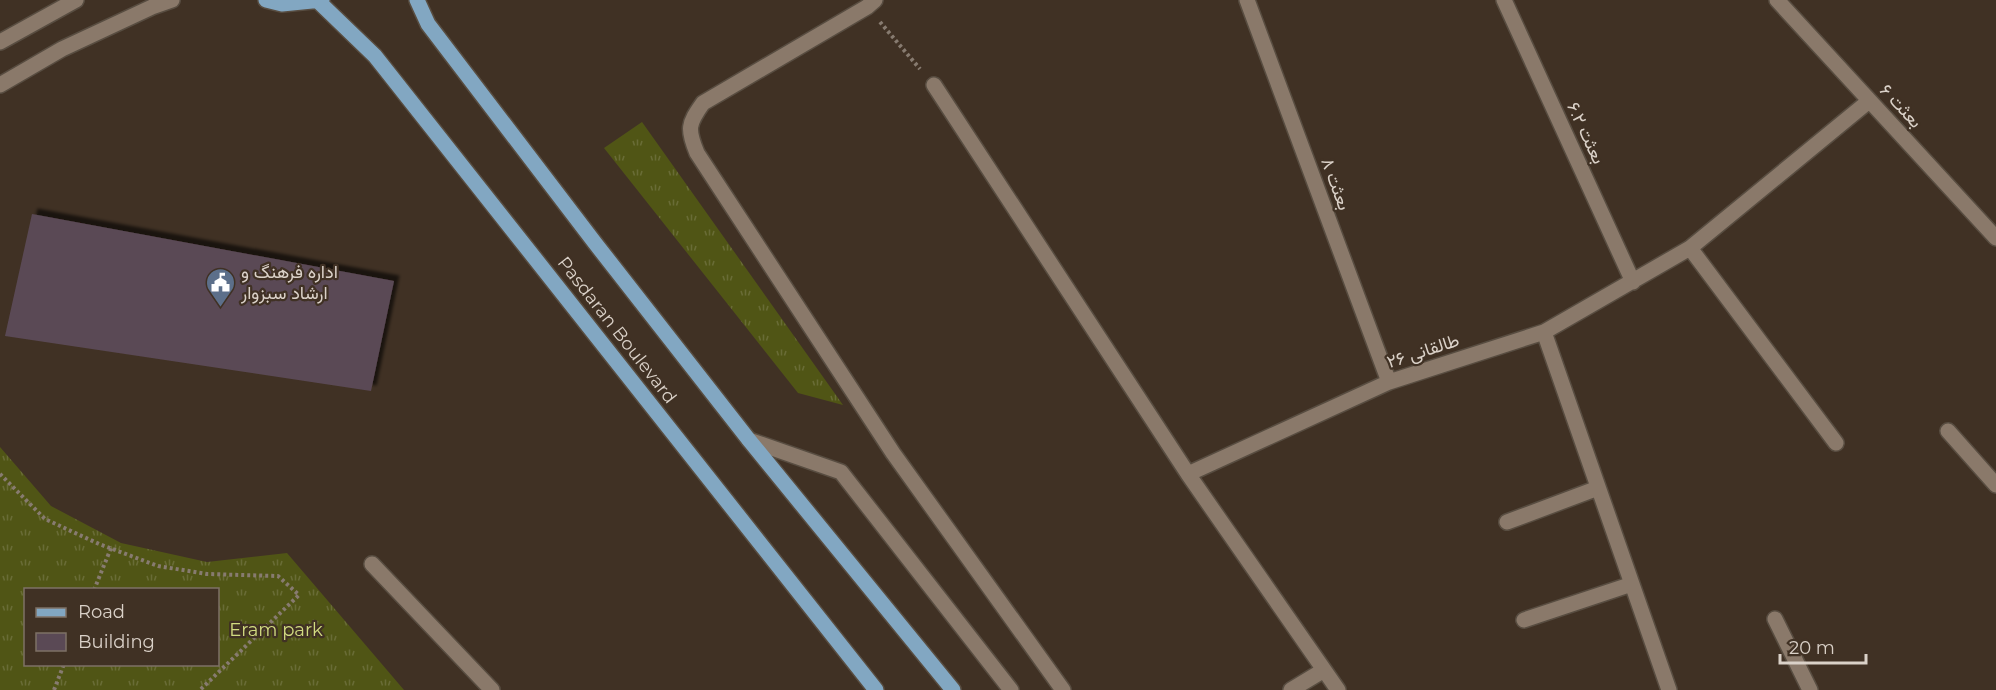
<svg xmlns="http://www.w3.org/2000/svg" width="1996" height="690" font-family="Montserrat,Vazirmatn,sans-serif">
<style>
.grass{fill:url(#grass-tufts);fill-rule:evenodd}
.building{fill:#5a4955;filter:url(#shadow)}
.lines{fill:none;stroke-linecap:round;stroke-linejoin:round}
.minor-casing{stroke:#584d41;stroke-width:18}
.secondary-casing{stroke:#584d41;stroke-width:18}
.primary-casing{stroke:#584d41;stroke-width:18}
.path{stroke:#877b70;stroke-width:4;stroke-dasharray:3 3;stroke-linecap:butt}
.minor{stroke:#8a796a;stroke-width:15}
.secondary{stroke:#8a796a;stroke-width:15}
.primary{stroke:#82a7c2;stroke-width:15}
.labels{text-anchor:middle;dominant-baseline:central;stroke-width:4.5;stroke-linejoin:round;paint-order:stroke}
.street-label{font-size:18px;fill:#dad1c8;stroke:#403124}
.poi-label{font-size:18px;fill:#dad1c8;stroke:#403124;text-anchor:start}
.park-label{font-size:18px;fill:#d1db80;stroke:#403124}
</style>
<defs>
<pattern id="grass-tufts" width="24" height="20" patternUnits="userSpaceOnUse" patternTransform="scale(1.5)"><rect width="24" height="20" fill="#505515"/><path d="M3 7l-1-3M5 7V3M7 7l1-3M15 17l-1-3M17 17v-4M19 17l1-3" fill="none" stroke="#696c36"/></pattern>
<filter id="shadow"><feDropShadow dx="5.5" dy="-5.5" stdDeviation="1.5" flood-color="#0009"/></filter>
</defs>
<rect width="100%" height="100%" fill="#403124"/>
<path class="grass" d="M 642,122 L 843,405 L 798,393 L 604,148 Z
M 0,447 L 51,506 L 121,543 L 207,562 L 287,553 L 404,690 L 0,690 ZM 26,590 L 218,590 L 218,664 L 26,664 Z"/>
<path class="building" d="M 32,214 L 394,281 L 371,391 L 5,336 Z"/>
<g class="lines">
<defs>
<path id="minor" d="M 875,0 L 867,7 L 703,103 C 688,124 687,129 697,153 L 893,453 L 1063,690
M 1247,0 L 1389,382
M 1504,0 L 1633,282
M 1777,0 L 1996,238
M 934,85 L 1188,474
M 1690,248 L 1836,443
M 1544,332 L 1690,248 L 1869,101
M 1948,431 L 1996,485
M 749,440 L 841,472 L 1011,690
M 1507,522 L 1598,488
M 372,564 L 492,690
M 1775,619 L 1810,690
M 1524,620 L 1632,584
M 1291,690 L 1324,670
M 1338,690 L 1188,474 L 1389,382 L 1544,332 L 1669,690"/>
<path id="secondary" d="M 0,42 L 76,0
M 0,85 L 62,49 L 152,7 L 172,0"/>
<path id="primary" d="M 266,0 L 282,4 L 322,0
M 417,0 L 428,24 L 595,243 L 749,440 L 953,690
M 318,1 L 375,56 L 876,690"/>
</defs>
<use href="#minor" class="minor-casing"/>
<use href="#secondary" class="secondary-casing"/>
<use href="#primary" class="primary-casing"/>
<path class="path" d="M 880,22 L 920,69
M 0,474 L 45,519 L 99,544 L 158,566 L 207,574 L 278,576 L 299,595 L 200,690
M 94,590 L 111,548
M 54,690 L 64,664"/>
<use href="#minor" class="minor"/>
<use href="#secondary" class="secondary"/>
<use href="#primary" class="primary"/>
</g>
<defs>
<symbol id="civic-pin" viewBox="-11 -11 22 30"><path d="M0 17L-7.5 6A9.5 9.5 0 1 1 7.5 6Z" fill="#5c6f8a" stroke="#403124"/><path d="M-.6-6.5H3V-4.5H.6V-3L4-1V1h2V6H-6V1h2V-1L-.6-3ZM-1.2 2.5V6h2.4V2.5Z" fill="#fff"/></symbol>
</defs>
<g fill-rule="evenodd">
<use href="#civic-pin" x="204" y="266" width="33" height="45"/>
</g>
<g class="labels">
<g class="street-label">
<text transform="translate(1901 106) rotate(47)">بعثت ۶</text>
<text transform="translate(1586 133) rotate(65)">بعثت ۶.۲</text>
<text transform="translate(1336 184) rotate(70)">بعثت ۸</text>
<text transform="translate(617 330) rotate(52)">Pasdaran Boulevard</text>
<text transform="translate(1423 351) rotate(-18)">طالقانی ۲۶</text>
</g>
<g class="poi-label">
<text x="241" y="272">اداره فرهنگ و<tspan x="241" dy="21">ارشاد سبزوار</tspan></text>
</g>
<g class="park-label">
<text x="276" y="630">Eram park</text>
</g>
</g>
<rect x="24" y="588" width="195" height="78" fill="#403124" stroke="#7e7166" stroke-width="1.5"/>
<rect x="36" y="608" width="30" height="9" fill="#82a7c2" stroke="#7e7166" stroke-width="1.5"/>
<text x="78" y="618" font-size="18" fill="#dad1c8">Road</text>
<rect x="36" y="633" width="30" height="18" fill="#5a4955" stroke="#7e7166" stroke-width="1.5"/>
<text x="78" y="648" font-size="18" fill="#dad1c8">Building</text>
<path d="M1780 654v9h86v-9" fill="none" stroke="#dad1c8" stroke-width="3"/>
<text x="1789" y="654" font-size="18" fill="#dad1c8" stroke="#403124" stroke-width="4.5" paint-order="stroke">20 m</text>
</svg>
